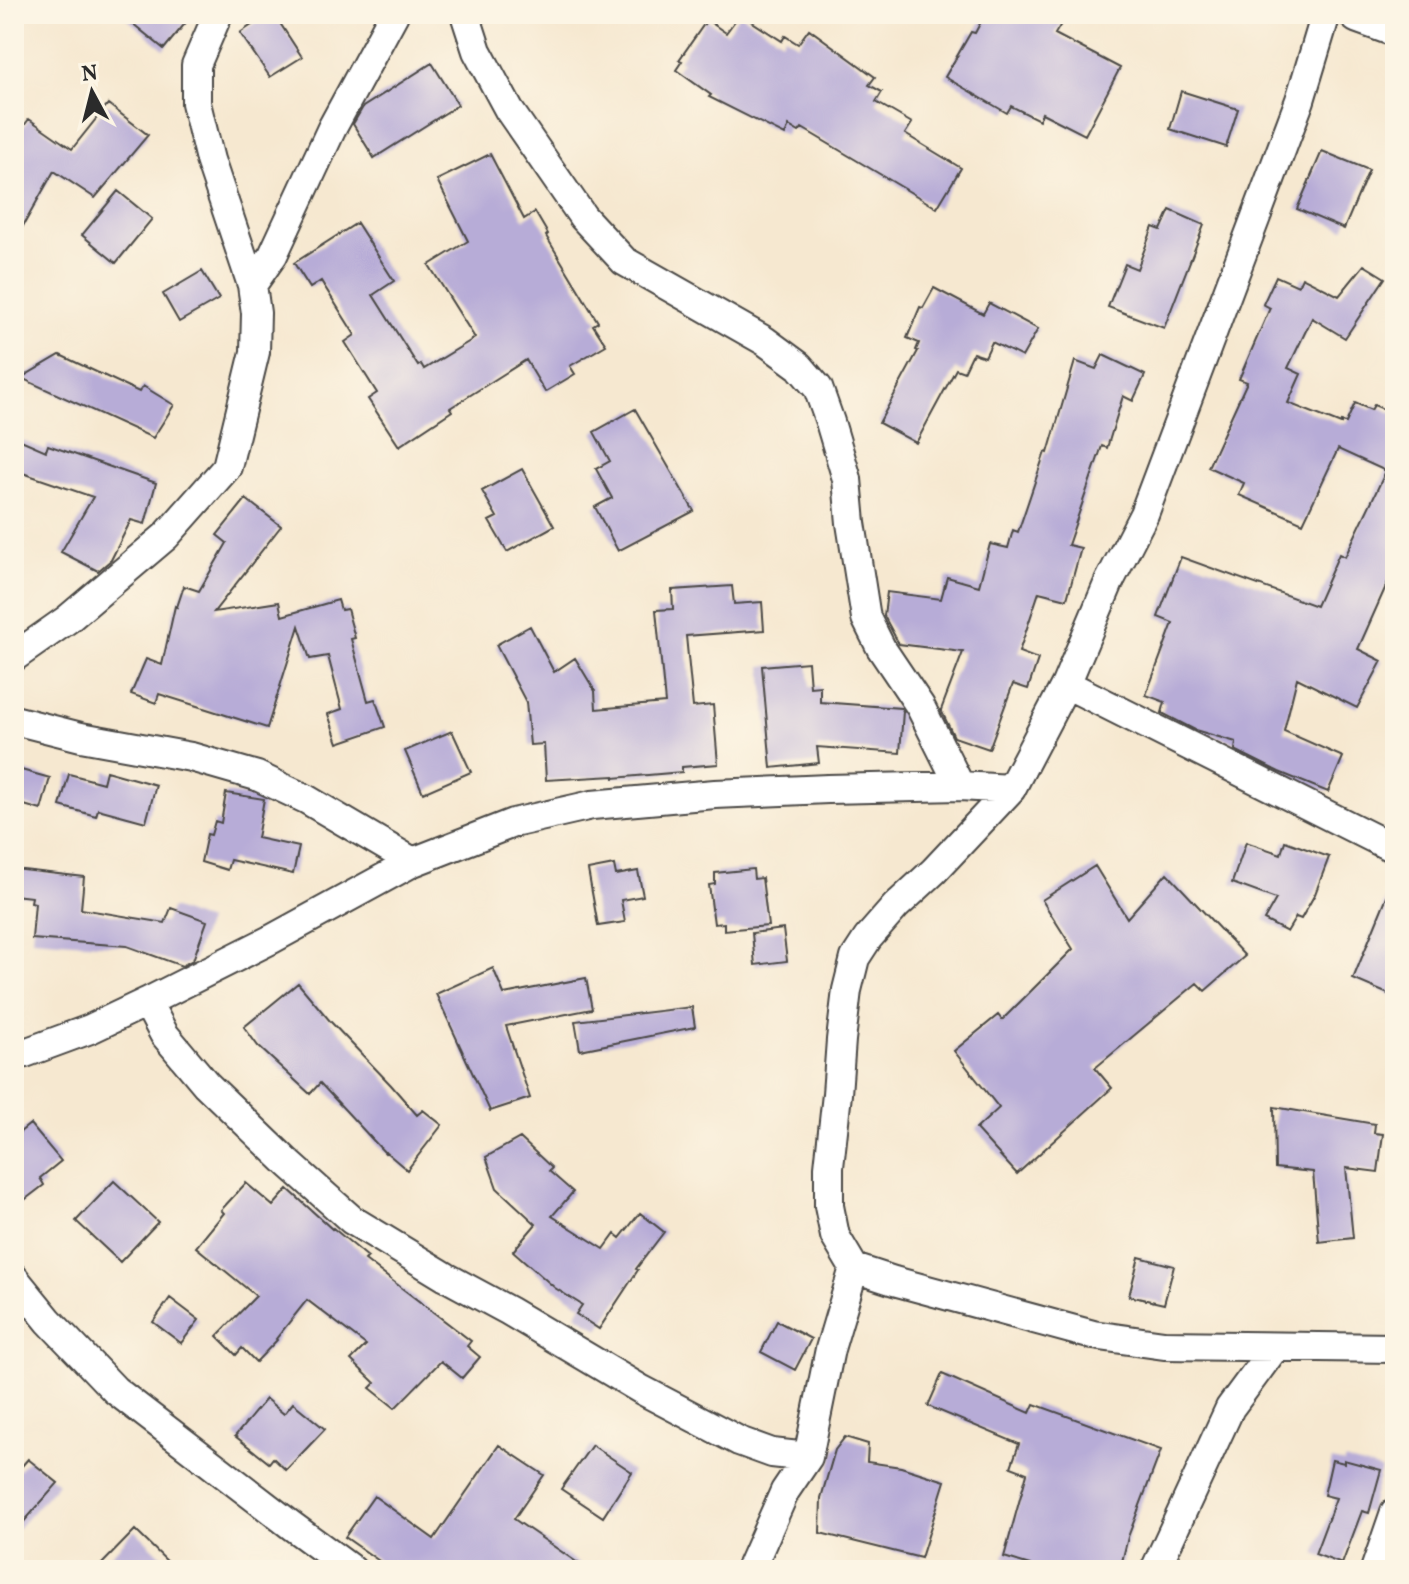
<svg xmlns="http://www.w3.org/2000/svg" width="1409" height="1584" font-family="Vollkorn,serif">
<style>
.building{fill:#b7acd7}
.lines{fill:none;stroke-linecap:round;stroke-linejoin:round}
.street-casing{stroke:#494744;stroke-width:32}
.secondary-casing{stroke:#494744;stroke-width:42}
.street{stroke:#fff;stroke-width:28}
.secondary{stroke:#fff;stroke-width:38}
</style>
<rect width="100%" height="100%" fill="#fcf5e5"/>
<filter id="ink" filterUnits="userSpaceOnUse"><feTurbulence type="fractalNoise" baseFrequency=".0125" numOctaves="2"/><feDisplacementMap in="SourceGraphic" scale="16" xChannelSelector="R" yChannelSelector="G"/><feConvolveMatrix kernelMatrix="1 2 1 2 8 2 1 2 1" color-interpolation-filters="sRGB"/></filter>
<filter id="wash" filterUnits="userSpaceOnUse"><feTurbulence type="fractalNoise" baseFrequency=".006" numOctaves="4" result="noise"/><feDisplacementMap in="SourceGraphic" scale="32" xChannelSelector="R" yChannelSelector="G"/><feGaussianBlur stdDeviation="1.8" result="paint"/><feColorMatrix in="noise" values="0 0 0 0 0 0 0 0 0 0 0 0 0 0 0 0 0 1.4 0 .05"/><feComposite in="paint" operator="in"/></filter>
<g filter="url(#wash)">
<rect width="100%" height="100%" fill="#f6e8d0"/>
<g id="blocks">
<path class="building" d="M 121,14 L 193,14 L 164,49 Z
M 268,14 L 274,14 L 302,57 L 270,77 L 240,33 Z
M 740,14 L 782,41 L 785,36 L 798,44 L 809,29 L 875,77 L 869,85 L 882,92 L 876,102 L 912,123 L 905,134 L 961,168 L 937,208 L 802,128 L 799,132 L 789,126 L 785,135 L 709,97 L 711,95 L 676,70 L 682,61 L 679,60 L 707,20 L 726,33 Z
M 985,14 L 1067,14 L 1055,34 L 1120,68 L 1085,135 L 1042,113 L 1039,120 L 1011,106 L 1007,113 L 945,77 L 971,32 L 975,33 Z
M 432,63 L 458,105 L 374,158 L 353,124 L 363,107 Z
M 1181,91 L 1238,109 L 1226,147 L 1170,129 Z
M 108,104 L 148,135 L 95,198 L 54,171 L 14,242 L 14,139 L 29,119 L 72,149 Z
M 1322,151 L 1369,170 L 1344,229 L 1297,209 Z
M 490,154 L 524,219 L 535,212 L 548,234 L 546,236 L 598,322 L 593,325 L 606,345 L 570,366 L 575,374 L 545,392 L 526,360 L 450,408 L 452,411 L 399,446 L 368,399 L 377,393 L 345,342 L 355,335 L 321,281 L 310,288 L 294,263 L 357,223 L 394,281 L 373,295 L 418,366 L 421,364 L 424,369 L 475,338 L 429,265 L 468,241 L 437,180 Z
M 118,191 L 152,219 L 116,263 L 82,235 Z
M 1170,210 L 1204,225 L 1164,328 L 1108,307 L 1125,264 L 1137,269 L 1153,227 L 1161,230 Z
M 1364,265 L 1385,278 L 1345,338 L 1312,318 L 1288,368 L 1301,374 L 1288,403 L 1341,424 L 1341,422 L 1346,423 L 1355,403 L 1371,410 L 1374,405 L 1395,414 L 1395,566 L 1358,649 L 1382,661 L 1357,708 L 1297,678 L 1284,731 L 1343,757 L 1328,792 L 1279,772 L 1235,750 L 1236,742 L 1195,730 L 1162,713 L 1165,702 L 1146,695 L 1173,623 L 1158,617 L 1181,557 L 1316,606 L 1339,554 L 1345,557 L 1386,471 L 1338,449 L 1303,523 L 1239,495 L 1244,483 L 1208,467 L 1247,382 L 1239,379 L 1270,308 L 1263,304 L 1276,276 L 1298,286 L 1302,277 L 1339,296 Z
M 202,271 L 219,299 L 179,322 L 163,294 Z
M 934,288 L 983,314 L 989,303 L 1038,329 L 1022,357 L 992,342 L 985,357 L 973,353 L 964,372 L 956,369 L 916,443 L 879,423 L 918,351 L 916,350 L 919,343 L 907,338 L 920,307 L 923,308 Z
M 60,355 L 139,392 L 143,386 L 174,405 L 153,438 L 21,378 Z
M 1103,355 L 1145,375 L 1133,401 L 1123,396 L 1107,448 L 1102,446 L 1068,545 L 1081,548 L 1067,599 L 1039,592 L 1019,652 L 1038,659 L 1028,689 L 1013,684 L 989,749 L 954,737 L 941,710 L 963,652 L 899,644 L 884,616 L 887,592 L 941,599 L 947,577 L 979,586 L 990,544 L 1008,548 L 1013,530 L 1018,532 L 1045,452 L 1048,453 L 1075,361 L 1096,369 Z
M 635,409 L 694,511 L 618,551 L 595,507 L 612,498 L 596,469 L 610,461 L 594,432 Z
M 14,437 L 46,451 L 48,445 L 156,483 L 145,524 L 131,520 L 111,560 L 98,571 L 61,552 L 93,497 L 14,470 Z
M 522,469 L 554,526 L 507,552 L 489,521 L 497,517 L 482,491 Z
M 246,499 L 281,526 L 214,612 L 279,602 L 282,616 L 338,600 L 341,610 L 347,609 L 355,638 L 351,639 L 368,701 L 375,699 L 385,727 L 338,743 L 328,714 L 342,709 L 328,656 L 310,659 L 299,626 L 267,728 L 159,694 L 156,703 L 131,694 L 146,659 L 162,665 L 175,606 L 177,607 L 184,586 L 199,591 L 227,543 L 217,535 Z
M 732,586 L 734,604 L 762,602 L 764,630 L 686,636 L 693,707 L 713,705 L 718,764 L 682,767 L 682,772 L 614,778 L 614,776 L 546,780 L 544,744 L 530,745 L 526,702 L 496,645 L 530,626 L 554,672 L 575,658 L 595,691 L 596,709 L 665,703 L 656,610 L 673,609 L 672,590 Z
M 808,662 L 810,687 L 820,686 L 820,702 L 901,708 L 903,711 L 900,753 L 817,747 L 819,763 L 771,768 L 762,666 Z
M 452,731 L 471,772 L 423,793 L 405,751 Z
M 14,768 L 50,778 L 41,810 L 14,802 Z
M 106,771 L 156,785 L 146,822 L 98,809 L 96,816 L 60,806 L 69,774 L 103,783 Z
M 226,793 L 264,799 L 257,838 L 299,847 L 293,874 L 230,860 L 227,870 L 201,862 L 207,834 L 211,835 L 215,821 L 221,823 Z
M 1285,841 L 1329,857 L 1315,894 L 1301,919 L 1296,917 L 1287,932 L 1264,920 L 1276,899 L 1232,883 L 1246,842 L 1281,854 Z
M 614,865 L 616,875 L 638,871 L 643,896 L 621,900 L 625,922 L 598,926 L 588,870 Z
M 1095,866 L 1127,918 L 1167,873 L 1245,956 L 1205,991 L 1197,983 L 1095,1068 L 1112,1088 L 1017,1174 L 976,1129 L 999,1108 L 954,1051 L 998,1015 L 1002,1020 L 1073,949 L 1042,900 Z
M 14,869 L 84,877 L 81,909 L 165,923 L 171,908 L 207,921 L 193,960 L 182,966 L 127,946 L 32,939 L 35,903 L 31,902 L 32,897 L 14,895 Z
M 753,869 L 754,879 L 762,878 L 768,926 L 724,930 L 724,923 L 714,924 L 709,885 L 715,884 L 715,873 Z
M 1394,879 L 1395,879 L 1395,997 L 1353,979 Z
M 783,929 L 787,961 L 755,965 L 752,933 Z
M 493,968 L 504,994 L 586,978 L 592,1009 L 506,1026 L 530,1098 L 490,1111 L 436,994 Z
M 298,983 L 330,1021 L 391,1085 L 417,1115 L 423,1110 L 442,1125 L 407,1170 L 386,1152 L 385,1153 L 320,1083 L 310,1094 L 258,1046 L 244,1027 Z
M 692,1007 L 695,1027 L 580,1050 L 575,1021 Z
M 1274,1107 L 1375,1124 L 1374,1133 L 1383,1134 L 1378,1172 L 1346,1168 L 1353,1238 L 1319,1242 L 1313,1172 L 1275,1168 Z
M 30,1124 L 61,1161 L 40,1178 L 44,1185 L 14,1208 L 14,1137 Z
M 520,1138 L 552,1168 L 549,1171 L 573,1192 L 552,1216 L 604,1249 L 615,1234 L 620,1238 L 640,1213 L 664,1232 L 636,1269 L 638,1270 L 599,1329 L 576,1314 L 582,1305 L 555,1288 L 513,1251 L 536,1224 L 497,1188 L 486,1157 Z
M 114,1181 L 158,1222 L 120,1262 L 76,1221 Z
M 246,1183 L 273,1206 L 288,1189 L 332,1229 L 333,1228 L 368,1257 L 365,1260 L 471,1341 L 467,1346 L 480,1357 L 462,1378 L 441,1361 L 395,1408 L 370,1388 L 375,1383 L 351,1360 L 366,1345 L 307,1300 L 276,1339 L 277,1340 L 256,1362 L 242,1348 L 236,1355 L 217,1336 L 256,1296 L 196,1247 L 224,1213 L 221,1210 Z
M 1139,1257 L 1174,1266 L 1164,1304 L 1129,1296 Z
M 170,1298 L 199,1320 L 181,1343 L 153,1322 Z
M 777,1321 L 811,1339 L 795,1370 L 761,1352 Z
M 942,1374 L 1030,1413 L 1034,1404 L 1161,1450 L 1128,1537 L 1120,1570 L 1029,1570 L 1030,1565 L 1004,1557 L 1027,1473 L 1011,1467 L 1019,1444 L 928,1406 Z
M 266,1399 L 284,1414 L 293,1403 L 325,1429 L 286,1470 L 273,1458 L 269,1463 L 235,1436 Z
M 845,1437 L 868,1444 L 867,1462 L 901,1467 L 945,1481 L 921,1558 L 820,1533 L 821,1498 L 835,1450 Z
M 499,1445 L 544,1475 L 514,1519 L 588,1570 L 392,1570 L 345,1537 L 374,1496 L 434,1539 Z
M 592,1445 L 632,1472 L 603,1517 L 561,1489 Z
M 28,1459 L 58,1483 L 14,1533 L 14,1475 Z
M 1332,1460 L 1344,1463 L 1344,1460 L 1381,1470 L 1369,1513 L 1362,1511 L 1342,1564 L 1315,1554 L 1336,1498 L 1324,1495 Z
M 135,1530 L 176,1570 L 96,1570 Z"/>
</g>
</g>
<g filter="url(#ink)">
<use href="#blocks" fill-opacity="0" stroke="#494744" stroke-width="2"/>
<g class="lines">
<defs>
<path id="street" d="M 465,14 L 477,51 L 509,110 L 583,217 L 624,261 L 765,341 L 799,366 L 818,388 L 830,422 L 847,479 L 851,523 L 866,618 L 881,648 L 920,706 L 960,786
M 1326,14 L 1300,100 L 1144,514 L 1109,582 L 1066,684 L 1011,789 L 934,871 L 896,906 L 868,938 L 855,958 L 847,990 L 841,1040 L 837,1094 L 829,1167 L 829,1206 L 835,1236 L 854,1268 L 894,1281 L 1093,1335 L 1164,1345 L 1395,1348
M 252,285 L 273,255 L 332,128 L 394,14
M 14,657 L 68,619 L 166,536 L 227,467 L 255,352 L 256,313 L 252,285 L 210,160 L 196,103 L 196,65 L 218,14
M 1066,684 L 1395,849
M 14,720 L 81,737 L 191,757 L 257,776 L 306,799 L 413,862
M 147,1002 L 164,1034 L 206,1084 L 288,1163 L 352,1220 L 446,1277 L 509,1311 L 642,1390 L 739,1441 L 772,1453 L 808,1457
M 14,1057 L 90,1029 L 147,1002 L 272,939 L 413,862 L 513,823 L 592,805 L 715,794 L 828,789 L 960,786 L 1011,789
M 14,1278 L 49,1321 L 115,1390 L 292,1526 L 352,1570
M 750,1570 L 785,1491 L 808,1457 L 830,1349 L 854,1268
M 1155,1570 L 1230,1408 L 1275,1347
M 1375,1570 L 1395,1512"/>
<path id="secondary" d="M 1359,14 L 1395,27"/>
</defs>
<use href="#street" class="street-casing"/>
<use href="#secondary" class="secondary-casing"/>
<use href="#street" class="street"/>
<use href="#secondary" class="secondary"/>
</g>
</g>
<rect width="1409" height="1584" fill="none" stroke="#fcf5e5" stroke-width="48"/>
<g transform="translate(92 92) rotate(353)" stroke="#fcf5e5" stroke-width="6" paint-order="stroke">
<path d="M0-6L14 30L0 20L-14 30Z" fill="#2b2b2b"/>
<text y="-12" font-size="22" font-weight="bold" text-anchor="middle" fill="#2b2b2b">N</text>
</g>
</svg>
